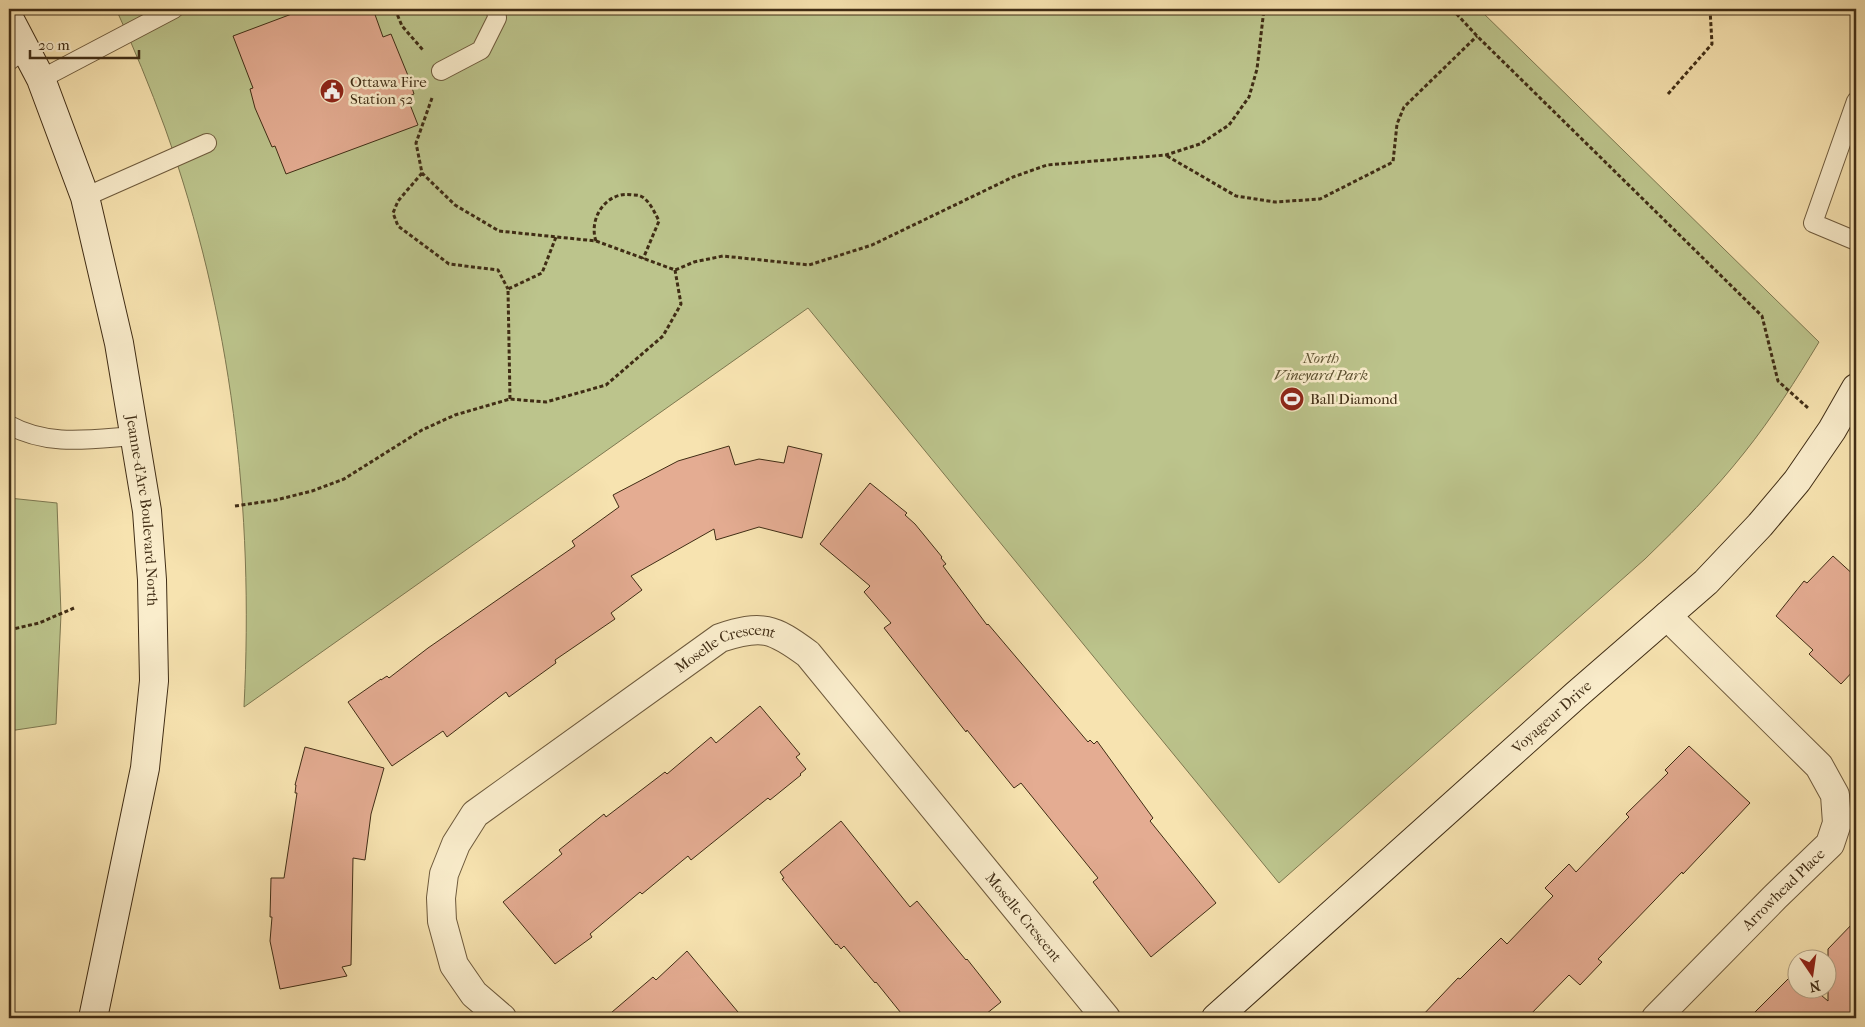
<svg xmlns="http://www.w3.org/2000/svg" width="1865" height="1027" font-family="'IM FELL French Canon',serif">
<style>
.green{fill:#bcc48c;stroke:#7e7850}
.building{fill:#e4ac92;stroke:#402d15}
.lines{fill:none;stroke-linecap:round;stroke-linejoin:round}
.lane-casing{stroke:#6e5a3c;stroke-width:20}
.street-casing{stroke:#6e5a3c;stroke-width:30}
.secondary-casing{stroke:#402d15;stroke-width:30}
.path{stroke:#402d15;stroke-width:3;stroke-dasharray:4 2.5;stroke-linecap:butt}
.lane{stroke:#faedcc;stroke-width:18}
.street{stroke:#faedcc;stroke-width:28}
.secondary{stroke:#faedcc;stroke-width:28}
.labels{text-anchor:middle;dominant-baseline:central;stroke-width:5;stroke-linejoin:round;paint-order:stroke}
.poi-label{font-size:15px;fill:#402d15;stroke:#faedcc;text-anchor:start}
.park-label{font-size:15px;font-style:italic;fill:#5f5333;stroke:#faedcc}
.street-label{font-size:15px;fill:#402d15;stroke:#faedcc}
</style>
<rect width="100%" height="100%" fill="#f7e3b0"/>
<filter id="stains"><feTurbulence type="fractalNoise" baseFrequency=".004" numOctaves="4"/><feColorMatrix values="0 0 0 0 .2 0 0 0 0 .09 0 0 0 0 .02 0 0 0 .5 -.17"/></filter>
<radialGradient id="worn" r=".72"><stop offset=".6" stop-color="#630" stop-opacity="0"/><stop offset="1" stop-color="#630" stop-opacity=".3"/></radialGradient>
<path class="green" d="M 116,9 L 1479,9 L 1819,342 C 1796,380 1772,418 1744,453 C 1714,491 1680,525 1645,559 L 1279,883 L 808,308 L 244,707 C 254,508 232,316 165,128 C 150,87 134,48 116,9 Z
M 9,498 L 57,503 L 61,614 L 56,724 L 9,731 Z"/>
<path class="building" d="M 305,9 L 373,9 L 383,37 L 391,34 L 409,78 L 414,94 L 407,97 L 418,125 L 286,174 L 275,146 L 272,147 L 255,108 L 250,89 L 253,88 L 233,36 Z
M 729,446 L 735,465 L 759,459 L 784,463 L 788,446 L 822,454 L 802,538 L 759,527 L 716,540 L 714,529 L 631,576 L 642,590 L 611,613 L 615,619 L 555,660 L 556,663 L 509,697 L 506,692 L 447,737 L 443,731 L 392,766 L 348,702 L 381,679 L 381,680 L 387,676 L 389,678 L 428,648 L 575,546 L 572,541 L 619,507 L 613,495 L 678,461 Z
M 870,483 L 907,513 L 905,515 L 915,524 L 942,557 L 941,558 L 946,564 L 943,566 L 987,625 L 988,624 L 1088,742 L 1090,740 L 1094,744 L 1097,741 L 1153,818 L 1150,821 L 1216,903 L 1151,957 L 1093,882 L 1098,878 L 1021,783 L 1014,788 L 967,730 L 966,732 L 884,628 L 891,623 L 864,592 L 870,586 L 820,544 Z
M 1833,556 L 1856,577 L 1856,668 L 1841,684 L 1809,654 L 1813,650 L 1776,616 L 1804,581 L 1807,583 Z
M 760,706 L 800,754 L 796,757 L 806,769 L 800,774 L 801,775 L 770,800 L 768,798 L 691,860 L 688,856 L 642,894 L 640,892 L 590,934 L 592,937 L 555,964 L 503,902 L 562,854 L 559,850 L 604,814 L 606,817 L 665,772 L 667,774 L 711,737 L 716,743 Z
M 1689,746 L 1750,803 L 1683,874 L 1682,872 L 1598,959 L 1602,962 L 1580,985 L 1569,975 L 1527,1018 L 1420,1018 L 1458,978 L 1460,979 L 1501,938 L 1507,944 L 1553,896 L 1545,888 L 1569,864 L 1576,872 L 1629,817 L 1626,814 L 1668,773 L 1665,770 Z
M 305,747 L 384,768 L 371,814 L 365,860 L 353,858 L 351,965 L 342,967 L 347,976 L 280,989 L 270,941 L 272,917 L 270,917 L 271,878 L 284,878 L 297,793 L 295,793 L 296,785 L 295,785 Z
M 841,821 L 910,907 L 917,901 L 966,960 L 967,959 L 1001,1002 L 981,1018 L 905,1018 L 876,982 L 875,983 L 844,946 L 841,949 L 837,944 L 836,945 L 782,879 L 784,878 L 780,872 Z
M 1856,920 L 1856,1018 L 1749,1018 L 1796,971 L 1798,972 L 1798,990 L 1815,990 L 1828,1001 L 1828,949 Z
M 687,951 L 743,1018 L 605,1018 L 653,977 L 656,980 Z"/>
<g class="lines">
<defs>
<path id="lane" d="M 9,61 L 25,49
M 441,71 L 481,50 L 497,18 L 496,9
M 41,79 L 174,9
M 1856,101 L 1813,223 L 1856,241
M 85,197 L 207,143
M 9,425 C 49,447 91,439 135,436"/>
<g id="street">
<path id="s1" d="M 502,1018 L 474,994 L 454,965 L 442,921 L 441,898 L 444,874 L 456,844 L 475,814 L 720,638 C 762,624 773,628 808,654 L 1106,1018"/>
<path id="s2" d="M 1656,1018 L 1775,897 L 1830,844 L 1837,823 L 1835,795 L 1819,766 L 1667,616"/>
</g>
<g id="secondary">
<path id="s3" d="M 9,18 L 41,79 L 85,197 L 119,343 L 147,511 L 152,580 L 154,681 L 145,768 L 93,1018"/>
<path id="s4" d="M 1216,1018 L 1576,695 L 1706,582 L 1760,525 L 1797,481 L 1832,430 L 1856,388"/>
</g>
</defs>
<use href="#lane" class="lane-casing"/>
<use href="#street" class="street-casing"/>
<use href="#secondary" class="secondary-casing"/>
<path class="path" d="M 395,9 L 402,26 L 423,50
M 1452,9 L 1477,36 L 1762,316 L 1778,381 L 1808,408
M 1668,94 L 1712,44 L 1710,9
M 432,98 L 416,143 L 422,173 L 455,205 L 499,231 L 596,241 L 675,270 L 694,262 L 723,256 L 809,265 L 872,245 L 1013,177 L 1047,165 L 1166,155 L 1200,144 L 1229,125 L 1249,97 L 1257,69 L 1264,9
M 1167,156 L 1236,196 L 1275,202 L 1320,199 L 1393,162 L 1397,124 L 1404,107 L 1477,36
M 422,173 L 398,201 L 393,213 L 398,226 L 449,264 L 498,270 L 508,289
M 596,241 C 588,218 607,190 633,195 C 637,195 640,195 644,198 C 651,204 655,213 659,221 L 643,259
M 510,399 L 508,289 L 542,273 L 556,237
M 235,506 L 276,500 L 312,491 L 344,479 L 422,430 L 455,415 L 510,399 L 546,402 L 606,385 L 663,336 L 681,304 L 675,270
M 9,630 L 39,623 L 74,608"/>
<use href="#lane" class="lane"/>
<use href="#street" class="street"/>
<use href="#secondary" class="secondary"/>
</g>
<defs>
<symbol id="civic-disc" viewBox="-11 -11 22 22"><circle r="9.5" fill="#8f2418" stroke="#faedcc"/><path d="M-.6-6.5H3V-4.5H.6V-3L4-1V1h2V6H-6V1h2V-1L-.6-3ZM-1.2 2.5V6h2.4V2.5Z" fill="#fff"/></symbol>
<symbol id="stadium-disc" viewBox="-11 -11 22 22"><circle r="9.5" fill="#8f2418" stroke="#faedcc"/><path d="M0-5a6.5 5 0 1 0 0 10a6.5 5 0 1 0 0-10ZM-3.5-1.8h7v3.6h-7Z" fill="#fff"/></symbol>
</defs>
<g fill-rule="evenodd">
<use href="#civic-disc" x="318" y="77" width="28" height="28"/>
<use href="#stadium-disc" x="1278" y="385" width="28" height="28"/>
</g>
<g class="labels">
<g class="poi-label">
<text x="350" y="82">Ottawa Fire<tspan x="350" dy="17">Station 52</tspan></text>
<text x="1310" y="399">Ball Diamond</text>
</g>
<g class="park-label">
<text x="1321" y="358">North<tspan x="1321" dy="17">Vineyard Park</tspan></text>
</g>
<g class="street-label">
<text stroke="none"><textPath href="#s3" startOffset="514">Jeanne-d'Arc Boulevard North</textPath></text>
<text stroke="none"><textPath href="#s1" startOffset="536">Moselle Crescent</textPath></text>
<text stroke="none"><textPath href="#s4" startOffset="451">Voyageur Drive</textPath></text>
<text stroke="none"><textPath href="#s2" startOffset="181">Arrowhead Place</textPath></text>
<text stroke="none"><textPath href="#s1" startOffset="970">Moselle Crescent</textPath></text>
</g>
</g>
<rect width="1865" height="1027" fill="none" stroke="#f7e3b0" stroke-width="30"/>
<rect x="10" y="10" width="1845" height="1007" fill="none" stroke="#402d15" stroke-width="2.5"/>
<rect x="15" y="15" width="1835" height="997" fill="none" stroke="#402d15"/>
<g transform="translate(1812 974) rotate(167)"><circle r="24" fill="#faedcc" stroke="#b0a083"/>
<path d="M0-4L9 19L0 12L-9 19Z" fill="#8f2418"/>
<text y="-8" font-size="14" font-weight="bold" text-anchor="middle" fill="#402d15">N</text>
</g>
<path d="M30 50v8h109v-8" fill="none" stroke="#402d15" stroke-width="2.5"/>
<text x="38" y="50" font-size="15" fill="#402d15" stroke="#faedcc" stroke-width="4" paint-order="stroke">20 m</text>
<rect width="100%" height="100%" filter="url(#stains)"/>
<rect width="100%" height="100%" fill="url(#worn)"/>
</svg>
